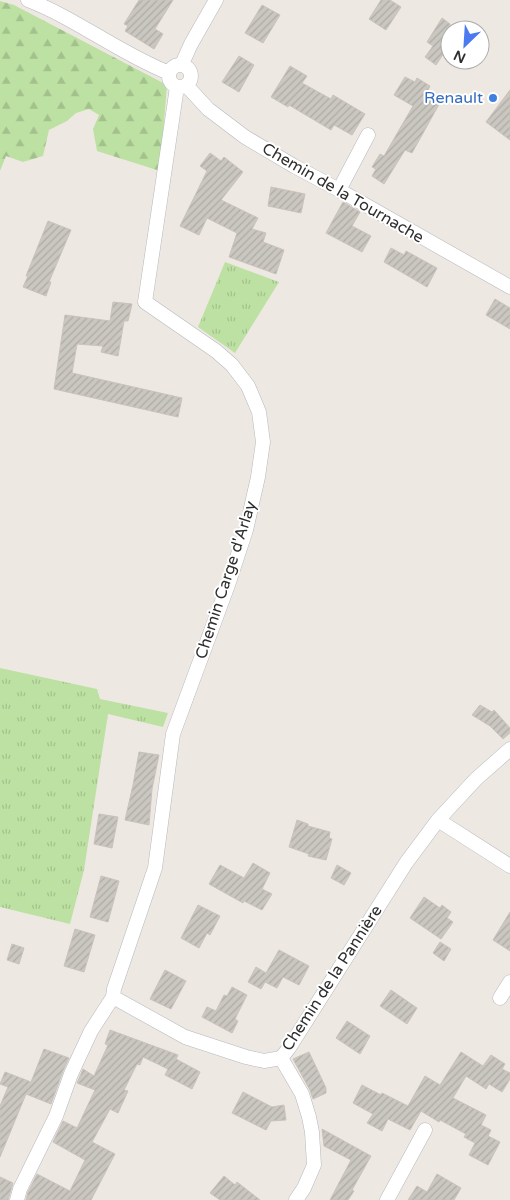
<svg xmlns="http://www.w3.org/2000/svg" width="510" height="1200" font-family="'Varela Round',sans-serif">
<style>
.grass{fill:url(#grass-tufts)}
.forest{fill:url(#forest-firs)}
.building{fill:url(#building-hatch);stroke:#cac3bb}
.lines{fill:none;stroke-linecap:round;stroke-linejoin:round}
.street-casing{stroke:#b5b8c0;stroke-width:15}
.street{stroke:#fff;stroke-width:14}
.shop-dot{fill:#3f7fe0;stroke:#fff;stroke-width:2}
.labels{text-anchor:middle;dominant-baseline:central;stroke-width:4;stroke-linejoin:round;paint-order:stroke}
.shop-label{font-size:16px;fill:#366cbe;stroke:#fff;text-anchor:end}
.street-label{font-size:16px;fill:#2e2e2e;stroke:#fff}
</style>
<defs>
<pattern id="grass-tufts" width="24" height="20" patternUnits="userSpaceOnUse" patternTransform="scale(1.25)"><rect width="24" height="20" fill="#bde1a2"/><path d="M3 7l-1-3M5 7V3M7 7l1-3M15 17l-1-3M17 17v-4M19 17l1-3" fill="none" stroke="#a3c18c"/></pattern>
<pattern id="forest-firs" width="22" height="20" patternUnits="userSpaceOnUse" patternTransform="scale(1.25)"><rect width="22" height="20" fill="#bde1a2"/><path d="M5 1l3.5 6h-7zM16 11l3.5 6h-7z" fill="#a3c18c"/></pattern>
<pattern id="building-hatch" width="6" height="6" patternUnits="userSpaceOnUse" patternTransform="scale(1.25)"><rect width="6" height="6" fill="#cac6c0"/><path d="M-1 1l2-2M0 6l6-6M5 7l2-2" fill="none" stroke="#aeaaa5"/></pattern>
</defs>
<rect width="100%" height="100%" fill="#eee8e2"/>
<path class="grass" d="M 225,262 L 279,282 L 235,353 L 198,327 Z
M 0,668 L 97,689 L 100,699 L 168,713 L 163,727 L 108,714 L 84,870 L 70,924 L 0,907 Z"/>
<path class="forest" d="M 0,1 L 14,5 L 167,85 L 160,171 L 97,151 L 93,129 L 99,115 L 89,109 L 76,113 L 67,121 L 49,130 L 43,156 L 23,162 L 6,156 L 0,171 Z"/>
<path class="building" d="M 139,0 L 173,0 L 155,29 L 163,34 L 154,49 L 125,31 L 128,26 L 124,24 Z
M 381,0 L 390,0 L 401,7 L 386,30 L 369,19 Z
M 262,5 L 280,15 L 263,43 L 245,33 Z
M 442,18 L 450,24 L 450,44 L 436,65 L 425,57 L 433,46 L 427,42 Z
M 239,56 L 254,65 L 239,92 L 222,82 Z
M 290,66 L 307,76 L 302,83 L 331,99 L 333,95 L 365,114 L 352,135 L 334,125 L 331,130 L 289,105 L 288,107 L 271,97 Z
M 405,77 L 415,82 L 417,78 L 430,86 L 428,90 L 442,99 L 412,153 L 405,150 L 384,184 L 372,176 L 376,169 L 372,167 L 380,154 L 384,156 L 413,106 L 394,95 Z
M 510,90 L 510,140 L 486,122 Z
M 210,153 L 221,161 L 224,157 L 243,172 L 221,200 L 258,218 L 252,229 L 266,233 L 263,242 L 284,250 L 276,274 L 229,257 L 237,233 L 207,218 L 199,235 L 180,226 L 207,171 L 200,166 Z
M 271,187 L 305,194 L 301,213 L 268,206 Z
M 343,202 L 360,212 L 352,226 L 371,236 L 362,252 L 326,233 Z
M 48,221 L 71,230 L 49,282 L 51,282 L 46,296 L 23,287 L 28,276 L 26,276 Z
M 391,248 L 404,255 L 406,251 L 437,268 L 427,287 L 384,262 Z
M 495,299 L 510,308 L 510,329 L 486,315 Z
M 113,302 L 132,304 L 128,321 L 124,321 L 118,356 L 101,352 L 103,346 L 77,344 L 72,373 L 182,398 L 178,417 L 54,389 L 65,315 L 110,321 Z
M 480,705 L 492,712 L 494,710 L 510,728 L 510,733 L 503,739 L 490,726 L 472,715 Z
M 139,752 L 159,755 L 152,789 L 149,825 L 125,820 L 133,785 Z
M 99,814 L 118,817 L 112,848 L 94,844 Z
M 297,820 L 308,824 L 308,826 L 330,832 L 329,838 L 332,839 L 326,860 L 308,856 L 309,854 L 289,847 Z
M 253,863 L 270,873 L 262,889 L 272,894 L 262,910 L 244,901 L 243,903 L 209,884 L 220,865 L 244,878 Z
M 337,865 L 351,873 L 344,885 L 331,878 Z
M 101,876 L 119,881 L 108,922 L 90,917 Z
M 424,897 L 440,908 L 442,905 L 451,912 L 447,918 L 453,922 L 441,939 L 410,918 Z
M 198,905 L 220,916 L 210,935 L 207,933 L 199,948 L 181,938 Z
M 510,912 L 510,951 L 493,940 Z
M 75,929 L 95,935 L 84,972 L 64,966 Z
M 440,942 L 451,949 L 444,961 L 433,953 Z
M 12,944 L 24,948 L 19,964 L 7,960 Z
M 279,950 L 309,966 L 299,985 L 283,977 L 277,988 L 265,982 L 261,989 L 248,982 L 256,967 L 266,973 Z
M 165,970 L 186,981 L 171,1009 L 150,999 Z
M 232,987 L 247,995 L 235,1019 L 238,1021 L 232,1033 L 202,1017 L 207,1007 L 216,1011 L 224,995 L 227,996 Z
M 391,990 L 417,1008 L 407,1024 L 380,1006 Z
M 347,1021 L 370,1036 L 360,1054 L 336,1038 Z
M 110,1030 L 178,1055 L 176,1059 L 200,1072 L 192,1089 L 165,1075 L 168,1069 L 143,1057 L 140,1065 L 137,1064 L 124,1090 L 128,1091 L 118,1113 L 110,1109 L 92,1142 L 115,1154 L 91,1200 L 26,1200 L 28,1192 L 37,1174 L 70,1191 L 85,1160 L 53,1142 L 63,1121 L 77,1128 L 95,1090 L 77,1083 L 83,1069 L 94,1076 L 108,1045 L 105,1044 Z
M 44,1049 L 69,1058 L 63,1071 L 51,1104 L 26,1094 L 0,1157 L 0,1106 L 8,1087 L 0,1084 L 5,1072 L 31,1082 Z
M 309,1052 L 326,1088 L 326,1093 L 313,1099 L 310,1090 L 293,1059 Z
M 461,1052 L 483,1066 L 491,1055 L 505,1064 L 502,1069 L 510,1073 L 510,1079 L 502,1092 L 489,1084 L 486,1089 L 466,1076 L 453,1098 L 486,1115 L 481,1125 L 491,1130 L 488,1136 L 500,1142 L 488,1165 L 469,1155 L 475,1143 L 464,1137 L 466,1134 L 440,1120 L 439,1122 L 421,1111 L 410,1130 L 388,1119 L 382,1131 L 367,1123 L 373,1114 L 353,1103 L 362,1085 L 381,1095 L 382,1093 L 408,1106 L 425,1076 L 440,1085 Z
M 243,1092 L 272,1107 L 284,1105 L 286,1120 L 271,1121 L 266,1130 L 232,1113 Z
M 322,1129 L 371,1156 L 352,1190 L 354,1191 L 348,1200 L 330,1200 L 351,1160 L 324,1146 Z
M 437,1174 L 461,1188 L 454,1200 L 408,1200 L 417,1186 L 427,1192 Z
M 224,1176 L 235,1185 L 237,1182 L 260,1200 L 220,1200 L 210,1193 Z
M 0,1177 L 13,1183 L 8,1200 L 0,1200 Z"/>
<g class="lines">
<defs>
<path id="street" d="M 28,0 C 77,19 119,53 169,73
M 182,64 L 191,44 L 216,0
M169 76a11 11 0 1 1 22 0a11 11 0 1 1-22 0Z
M 186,85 L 208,109 L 245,137 L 294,166 L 339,190 L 510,287
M 339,190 L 368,135
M 438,820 L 510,866
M 113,997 L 185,1037 L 246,1057 L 264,1061 L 281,1058 L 289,1048 L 406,863 L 438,820 L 476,779 L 510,749
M 500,998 L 510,982
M 281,1058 L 302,1094 L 309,1117 L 312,1132 L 314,1165 L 304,1188 L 296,1200
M 17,1200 L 20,1189 L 56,1116 L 71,1074 L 91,1031 L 113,997 L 114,989 L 155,868 L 173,734 L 228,585 L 246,530 L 258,477 L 263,442 L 259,412 L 248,386 L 232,365 L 216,351 L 145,302 L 177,87
M 387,1200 L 425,1130"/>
</defs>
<use href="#street" class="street-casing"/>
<use href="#street" class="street"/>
</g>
<circle class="shop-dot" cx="493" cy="98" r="5"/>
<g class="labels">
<g class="shop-label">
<text x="483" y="98">Renault</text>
</g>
<g class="street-label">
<text transform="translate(343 193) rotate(30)">Chemin de la Tournache</text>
<text transform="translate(226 580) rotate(-72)">Chemin Carge d'Arlay</text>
<text transform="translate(332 978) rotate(-57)">Chemin de la Pannière</text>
</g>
</g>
<g transform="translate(465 45) rotate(205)"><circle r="24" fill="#ffffff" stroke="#ababab"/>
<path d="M0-4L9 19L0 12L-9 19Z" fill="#4c7af1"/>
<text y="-8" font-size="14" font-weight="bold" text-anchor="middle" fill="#2e2e2e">N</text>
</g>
</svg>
